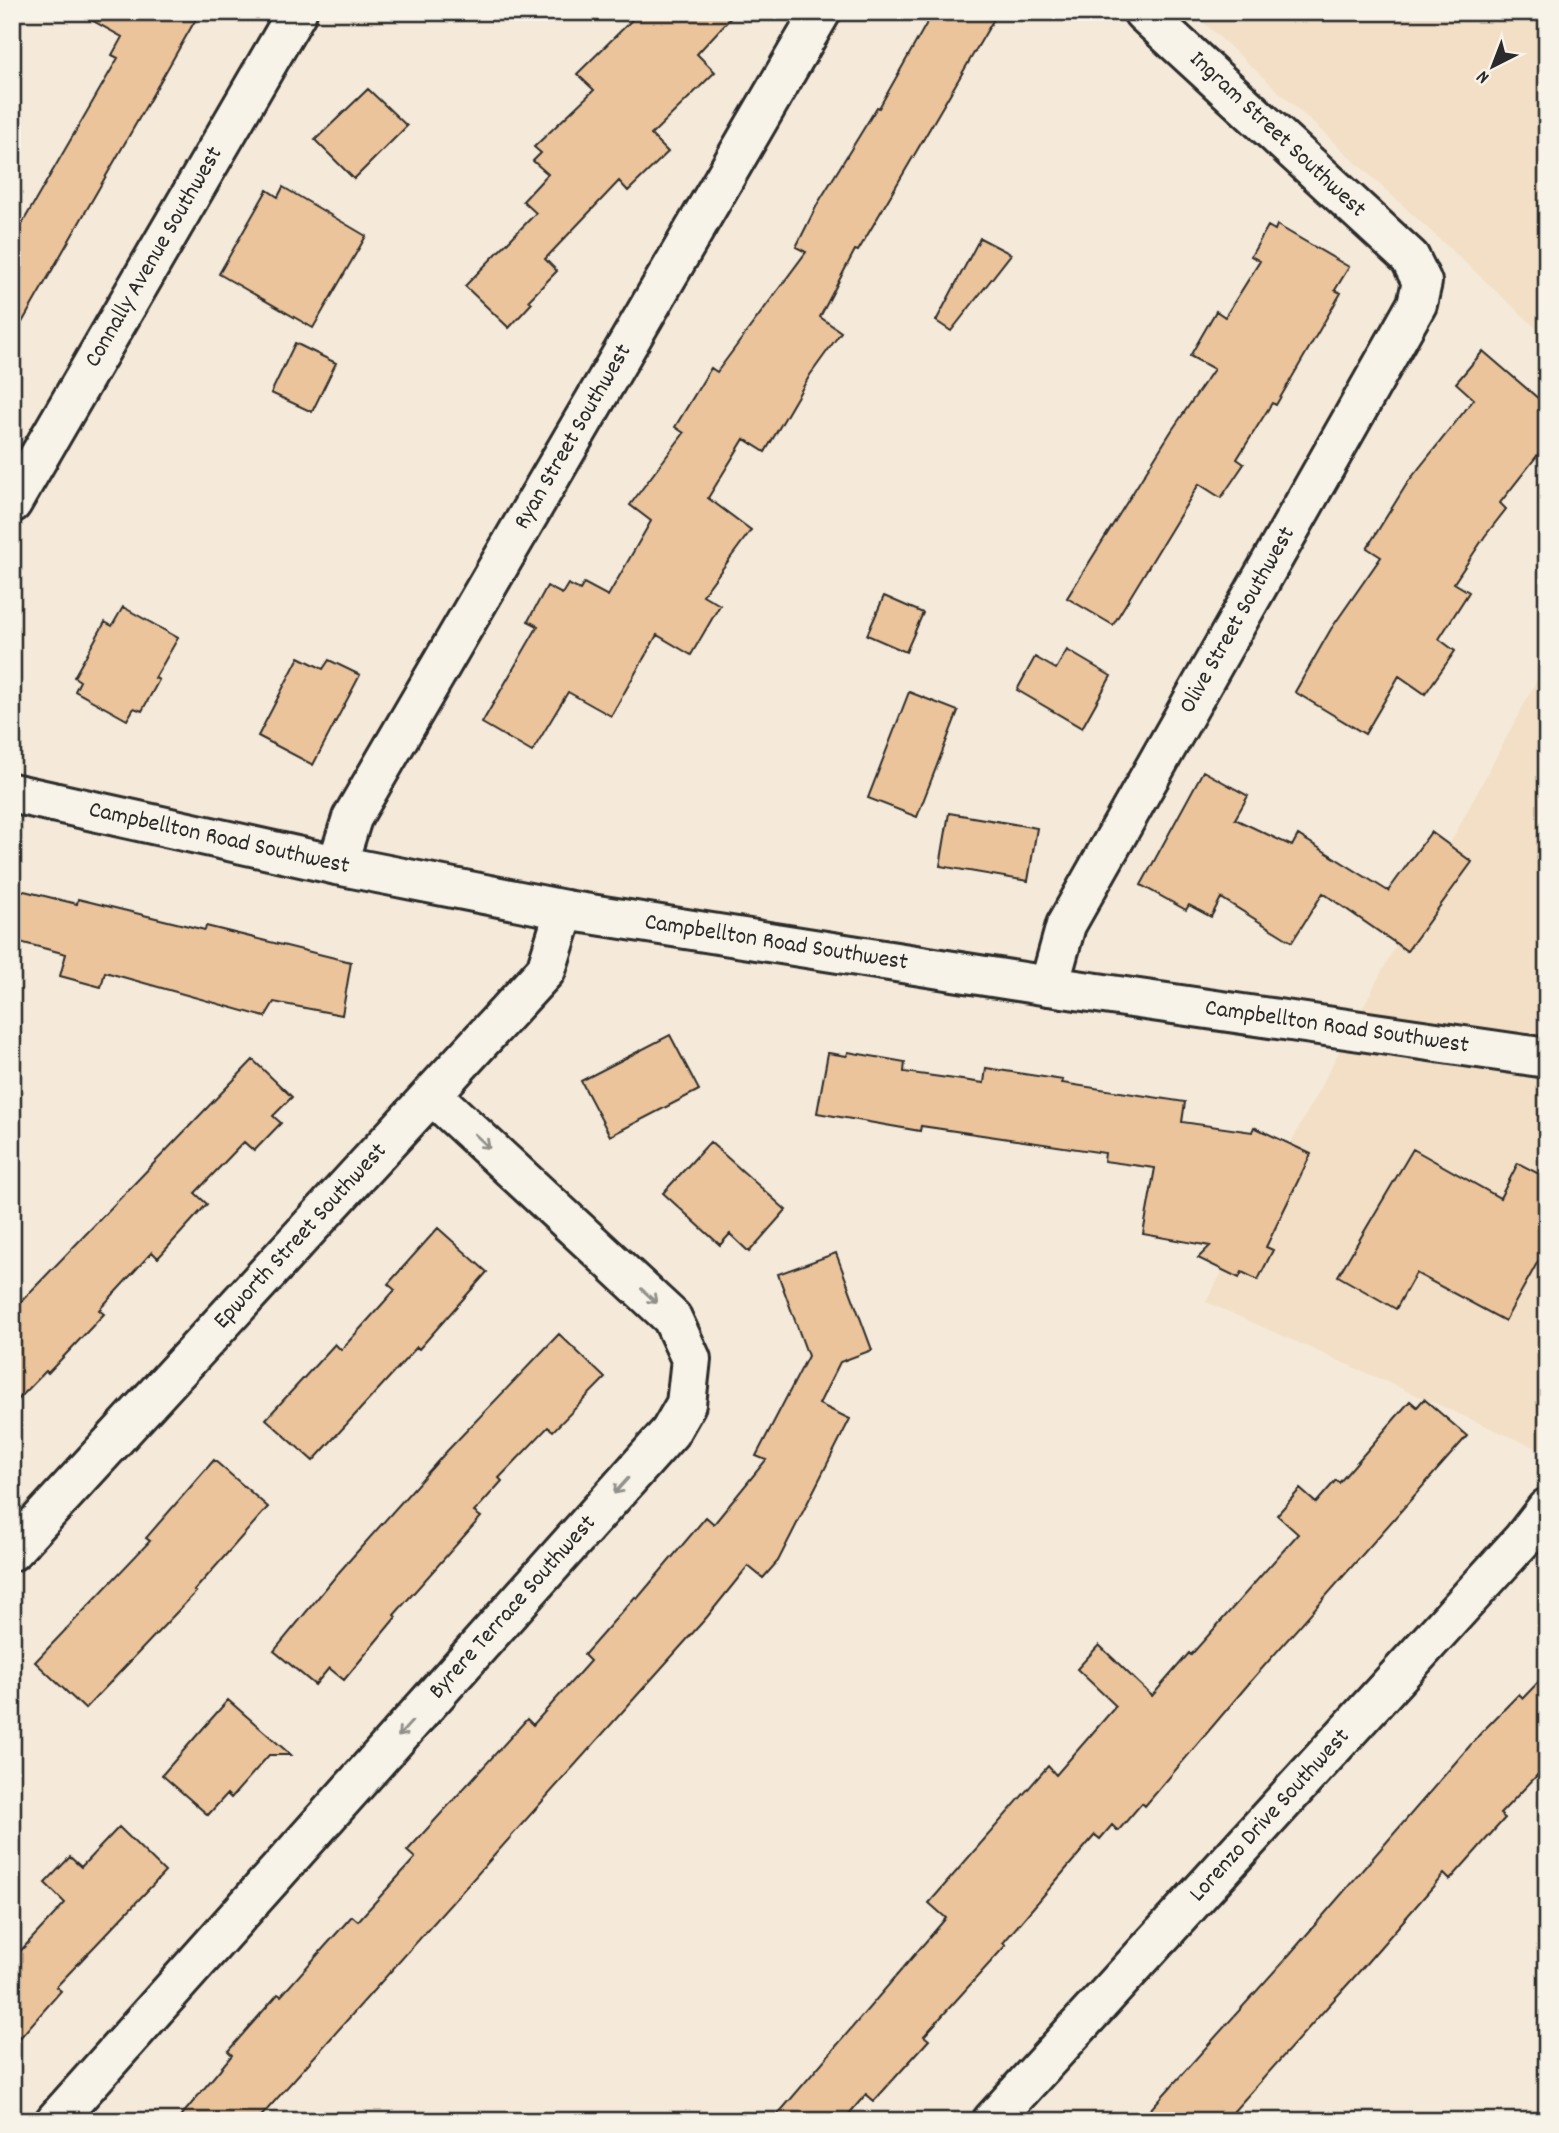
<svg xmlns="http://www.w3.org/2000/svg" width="1559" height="2133" font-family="Dekko,sans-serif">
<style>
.built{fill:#f2dfc6}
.building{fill:#ebc49b;stroke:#2b2b2b;stroke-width:2}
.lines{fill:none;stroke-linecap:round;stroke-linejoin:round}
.street-casing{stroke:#2b2b2b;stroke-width:44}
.secondary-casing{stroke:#2b2b2b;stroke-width:44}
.street{stroke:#f7f3e8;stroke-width:38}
.secondary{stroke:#f7f3e8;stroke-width:38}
.oneway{stroke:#918f8a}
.labels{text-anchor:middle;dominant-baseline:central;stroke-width:6;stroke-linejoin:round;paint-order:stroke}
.street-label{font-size:24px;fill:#2b2b2b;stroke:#f7f3e8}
</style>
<rect width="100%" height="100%" fill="#f5ead9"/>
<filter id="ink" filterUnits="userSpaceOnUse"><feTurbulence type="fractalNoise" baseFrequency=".0143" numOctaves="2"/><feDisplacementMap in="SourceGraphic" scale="14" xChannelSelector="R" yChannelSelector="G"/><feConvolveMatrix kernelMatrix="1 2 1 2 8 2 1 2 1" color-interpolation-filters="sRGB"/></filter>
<g filter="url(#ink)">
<path class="built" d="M 1192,12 L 1547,12 L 1547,338 Z
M 1547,661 L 1547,1453 L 1206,1302 Z"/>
<path class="building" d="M 77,12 L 200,12 L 12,340 L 12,241 L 118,58 L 112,55 L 122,37 Z
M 640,12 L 736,12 L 697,54 L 715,72 L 651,135 L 668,152 L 628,191 L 619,181 L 545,259 L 557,271 L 529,300 L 532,303 L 509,328 L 465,286 L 536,213 L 523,201 L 548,174 L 533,161 L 541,153 L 534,147 L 594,90 L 577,74 Z
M 933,12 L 998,12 L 858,251 L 855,250 L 820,317 L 841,332 L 810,375 L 765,452 L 744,439 L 708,498 L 751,530 L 703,595 L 720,605 L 691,655 L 657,635 L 611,716 L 568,692 L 532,752 L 482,723 L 538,626 L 528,621 L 547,586 L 562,594 L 568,584 L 580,590 L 584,583 L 608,596 L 651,521 L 630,505 L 684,433 L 675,427 L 711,368 L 717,372 L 806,252 L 796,247 L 818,203 L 877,107 L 879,108 Z
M 368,89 L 407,126 L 354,179 L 315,140 Z
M 283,187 L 366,236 L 313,328 L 219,274 L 267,190 L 278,197 Z
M 1277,225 L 1349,267 L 1335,290 L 1341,293 L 1276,405 L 1272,403 L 1237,459 L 1244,464 L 1221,498 L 1199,484 L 1113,625 L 1067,598 L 1172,430 L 1214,369 L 1190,356 L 1216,311 L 1225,317 L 1260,261 L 1251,256 L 1268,226 L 1275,230 Z
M 980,238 L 1011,254 L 951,331 L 936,321 Z
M 295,343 L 336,363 L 312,412 L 271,393 Z
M 1483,351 L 1547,406 L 1547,443 L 1500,503 L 1506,509 L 1485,536 L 1454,583 L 1469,592 L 1439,639 L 1455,651 L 1425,694 L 1399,676 L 1365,734 L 1295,692 L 1331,629 L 1381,557 L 1367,548 L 1408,482 L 1474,399 L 1456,383 Z
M 884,596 L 923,613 L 906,652 L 867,635 Z
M 123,607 L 178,638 L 155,678 L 159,680 L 142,711 L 134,708 L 127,720 L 75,691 L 80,681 L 74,677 L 105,622 L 112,626 Z
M 1067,650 L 1111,676 L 1082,728 L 1017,690 L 1035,657 L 1056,669 Z
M 299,657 L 323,669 L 329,660 L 360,675 L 313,765 L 258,736 Z
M 909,692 L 958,711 L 917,817 L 868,798 Z
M 1203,771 L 1248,796 L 1235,819 L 1292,846 L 1298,835 L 1388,891 L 1431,832 L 1472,862 L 1407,951 L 1323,893 L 1292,942 L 1221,898 L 1211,917 L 1189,905 L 1186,910 L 1141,885 Z
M 949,813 L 1037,828 L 1028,881 L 940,866 Z
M 12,888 L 77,904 L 78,899 L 205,930 L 206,926 L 351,962 L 342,1015 L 274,1002 L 265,1017 L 105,972 L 101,987 L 60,976 L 66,954 L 12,940 Z
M 670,1035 L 699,1090 L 610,1136 L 581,1081 Z
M 848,1052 L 905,1062 L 904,1072 L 984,1083 L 986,1068 L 1063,1080 L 1062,1083 L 1185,1102 L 1182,1122 L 1252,1132 L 1254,1127 L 1311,1154 L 1266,1247 L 1273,1250 L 1258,1280 L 1242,1272 L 1239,1278 L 1198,1258 L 1210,1246 L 1143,1234 L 1155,1168 L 1104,1161 L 1105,1153 L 921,1126 L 920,1131 L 817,1113 L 828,1053 L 847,1056 Z
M 253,1060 L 292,1097 L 273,1116 L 281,1123 L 254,1151 L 244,1142 L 195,1193 L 207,1204 L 158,1258 L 152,1252 L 99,1310 L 104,1314 L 48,1373 L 46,1371 L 12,1406 L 12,1311 Z
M 710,1142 L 786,1210 L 749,1252 L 730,1234 L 720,1245 L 663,1193 Z
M 1413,1149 L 1500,1198 L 1518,1163 L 1547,1178 L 1547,1245 L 1505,1321 L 1416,1273 L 1396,1309 L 1338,1276 Z
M 438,1228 L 487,1272 L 419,1349 L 417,1347 L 313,1461 L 266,1419 L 335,1344 L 341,1350 L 395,1290 L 388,1284 Z
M 836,1253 L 872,1350 L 840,1362 L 819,1404 L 850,1419 L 778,1561 L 763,1578 L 748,1566 L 707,1617 L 257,2121 L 177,2121 L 232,2055 L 228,2051 L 278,1994 L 281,1996 L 352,1916 L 358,1921 L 415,1858 L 407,1851 L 527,1719 L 533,1725 L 590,1661 L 584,1655 L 635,1597 L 637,1599 L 706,1517 L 714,1524 L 766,1460 L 756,1456 L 808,1356 L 778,1274 Z
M 559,1334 L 605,1378 L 553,1431 L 548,1427 L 499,1478 L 502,1481 L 474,1512 L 481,1517 L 394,1615 L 396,1617 L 344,1680 L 329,1668 L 315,1685 L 274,1651 L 340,1571 L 447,1451 Z
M 1424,1399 L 1467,1436 L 1251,1681 L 1145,1806 L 1142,1803 L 1118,1831 L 1112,1825 L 1100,1839 L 1095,1835 L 1003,1943 L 1006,1945 L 924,2036 L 929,2040 L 874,2101 L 866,2094 L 843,2121 L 772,2121 L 946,1918 L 929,1903 L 1048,1766 L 1056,1775 L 1116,1706 L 1077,1669 L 1099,1645 L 1152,1696 L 1189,1653 L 1191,1655 L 1298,1534 L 1277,1515 L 1300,1489 L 1316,1503 L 1336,1480 L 1339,1483 L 1410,1401 L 1417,1407 Z
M 214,1460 L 268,1507 L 194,1591 L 196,1592 L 85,1709 L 35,1662 L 150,1541 L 146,1538 Z
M 1547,1673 L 1547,1765 L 1500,1814 L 1505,1818 L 1450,1880 L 1444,1874 L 1357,1974 L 1225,2121 L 1140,2121 L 1289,1955 L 1480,1734 L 1519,1694 L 1523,1698 Z
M 228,1700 L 291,1755 L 269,1755 L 231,1798 L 227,1794 L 208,1815 L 162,1775 Z
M 119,1827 L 165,1872 L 56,1987 L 61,1991 L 12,2047 L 12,1960 L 65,1903 L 45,1883 L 70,1857 L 81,1867 Z"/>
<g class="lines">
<defs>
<g id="street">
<path id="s1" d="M 12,503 L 297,12"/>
<path id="s2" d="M 337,865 L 352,818 L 821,12"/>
<path id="s3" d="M 1049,986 L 1066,925 L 1417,304 L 1422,282 L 1410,258 L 1143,12"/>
<path id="s4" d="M 12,1551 L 546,970 L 565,910"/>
<path id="s5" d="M 55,2121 L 670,1432 L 686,1404 L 691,1359 L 672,1318 L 432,1095"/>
<path id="s6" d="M 992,2121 L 1523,1539 L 1547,1508"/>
</g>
<g id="secondary">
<path id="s7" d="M 12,793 L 337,865 L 565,910 L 1049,986 L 1547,1058"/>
</g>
</defs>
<use href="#street" class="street-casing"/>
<use href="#secondary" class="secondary-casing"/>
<use href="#street" class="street"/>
<use href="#secondary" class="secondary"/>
</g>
<defs><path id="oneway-shaft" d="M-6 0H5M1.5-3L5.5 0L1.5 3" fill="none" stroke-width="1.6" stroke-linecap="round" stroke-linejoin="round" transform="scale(1.75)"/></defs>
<g class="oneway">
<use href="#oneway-shaft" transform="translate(482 1141) rotate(43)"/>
<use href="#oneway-shaft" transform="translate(649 1296) rotate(43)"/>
<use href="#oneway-shaft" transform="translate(621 1486) rotate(132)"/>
<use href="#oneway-shaft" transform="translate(405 1729) rotate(132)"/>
</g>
</g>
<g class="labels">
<g class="street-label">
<text transform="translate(1277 135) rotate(43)">Ingram Street Southwest</text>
<text stroke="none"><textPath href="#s1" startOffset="284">Connally Avenue Southwest</textPath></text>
<text stroke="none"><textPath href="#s2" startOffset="490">Ryan Street Southwest</textPath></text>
<text stroke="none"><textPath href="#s3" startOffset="413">Olive Street Southwest</textPath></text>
<text stroke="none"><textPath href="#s7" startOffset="212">Campbellton Road Southwest</textPath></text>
<text stroke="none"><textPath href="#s7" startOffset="779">Campbellton Road Southwest</textPath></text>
<text stroke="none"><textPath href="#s7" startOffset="1346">Campbellton Road Southwest</textPath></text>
<text stroke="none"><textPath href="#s4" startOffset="427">Epworth Street Southwest</textPath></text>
<text stroke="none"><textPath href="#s5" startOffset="688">Byrere Terrace Southwest</textPath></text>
<text stroke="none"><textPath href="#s6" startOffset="413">Lorenzo Drive Southwest</textPath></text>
</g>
</g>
<rect width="1559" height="2133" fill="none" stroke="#f7f3e8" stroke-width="42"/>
<rect x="21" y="21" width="1517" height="2091" fill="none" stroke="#2b2b2b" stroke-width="2.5" filter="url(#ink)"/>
<g transform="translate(1493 66) rotate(222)" stroke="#f7f3e8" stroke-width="5" paint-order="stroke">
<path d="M0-5L12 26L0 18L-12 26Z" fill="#2b2b2b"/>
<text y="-10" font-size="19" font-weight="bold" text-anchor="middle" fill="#2b2b2b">N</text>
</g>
</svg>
